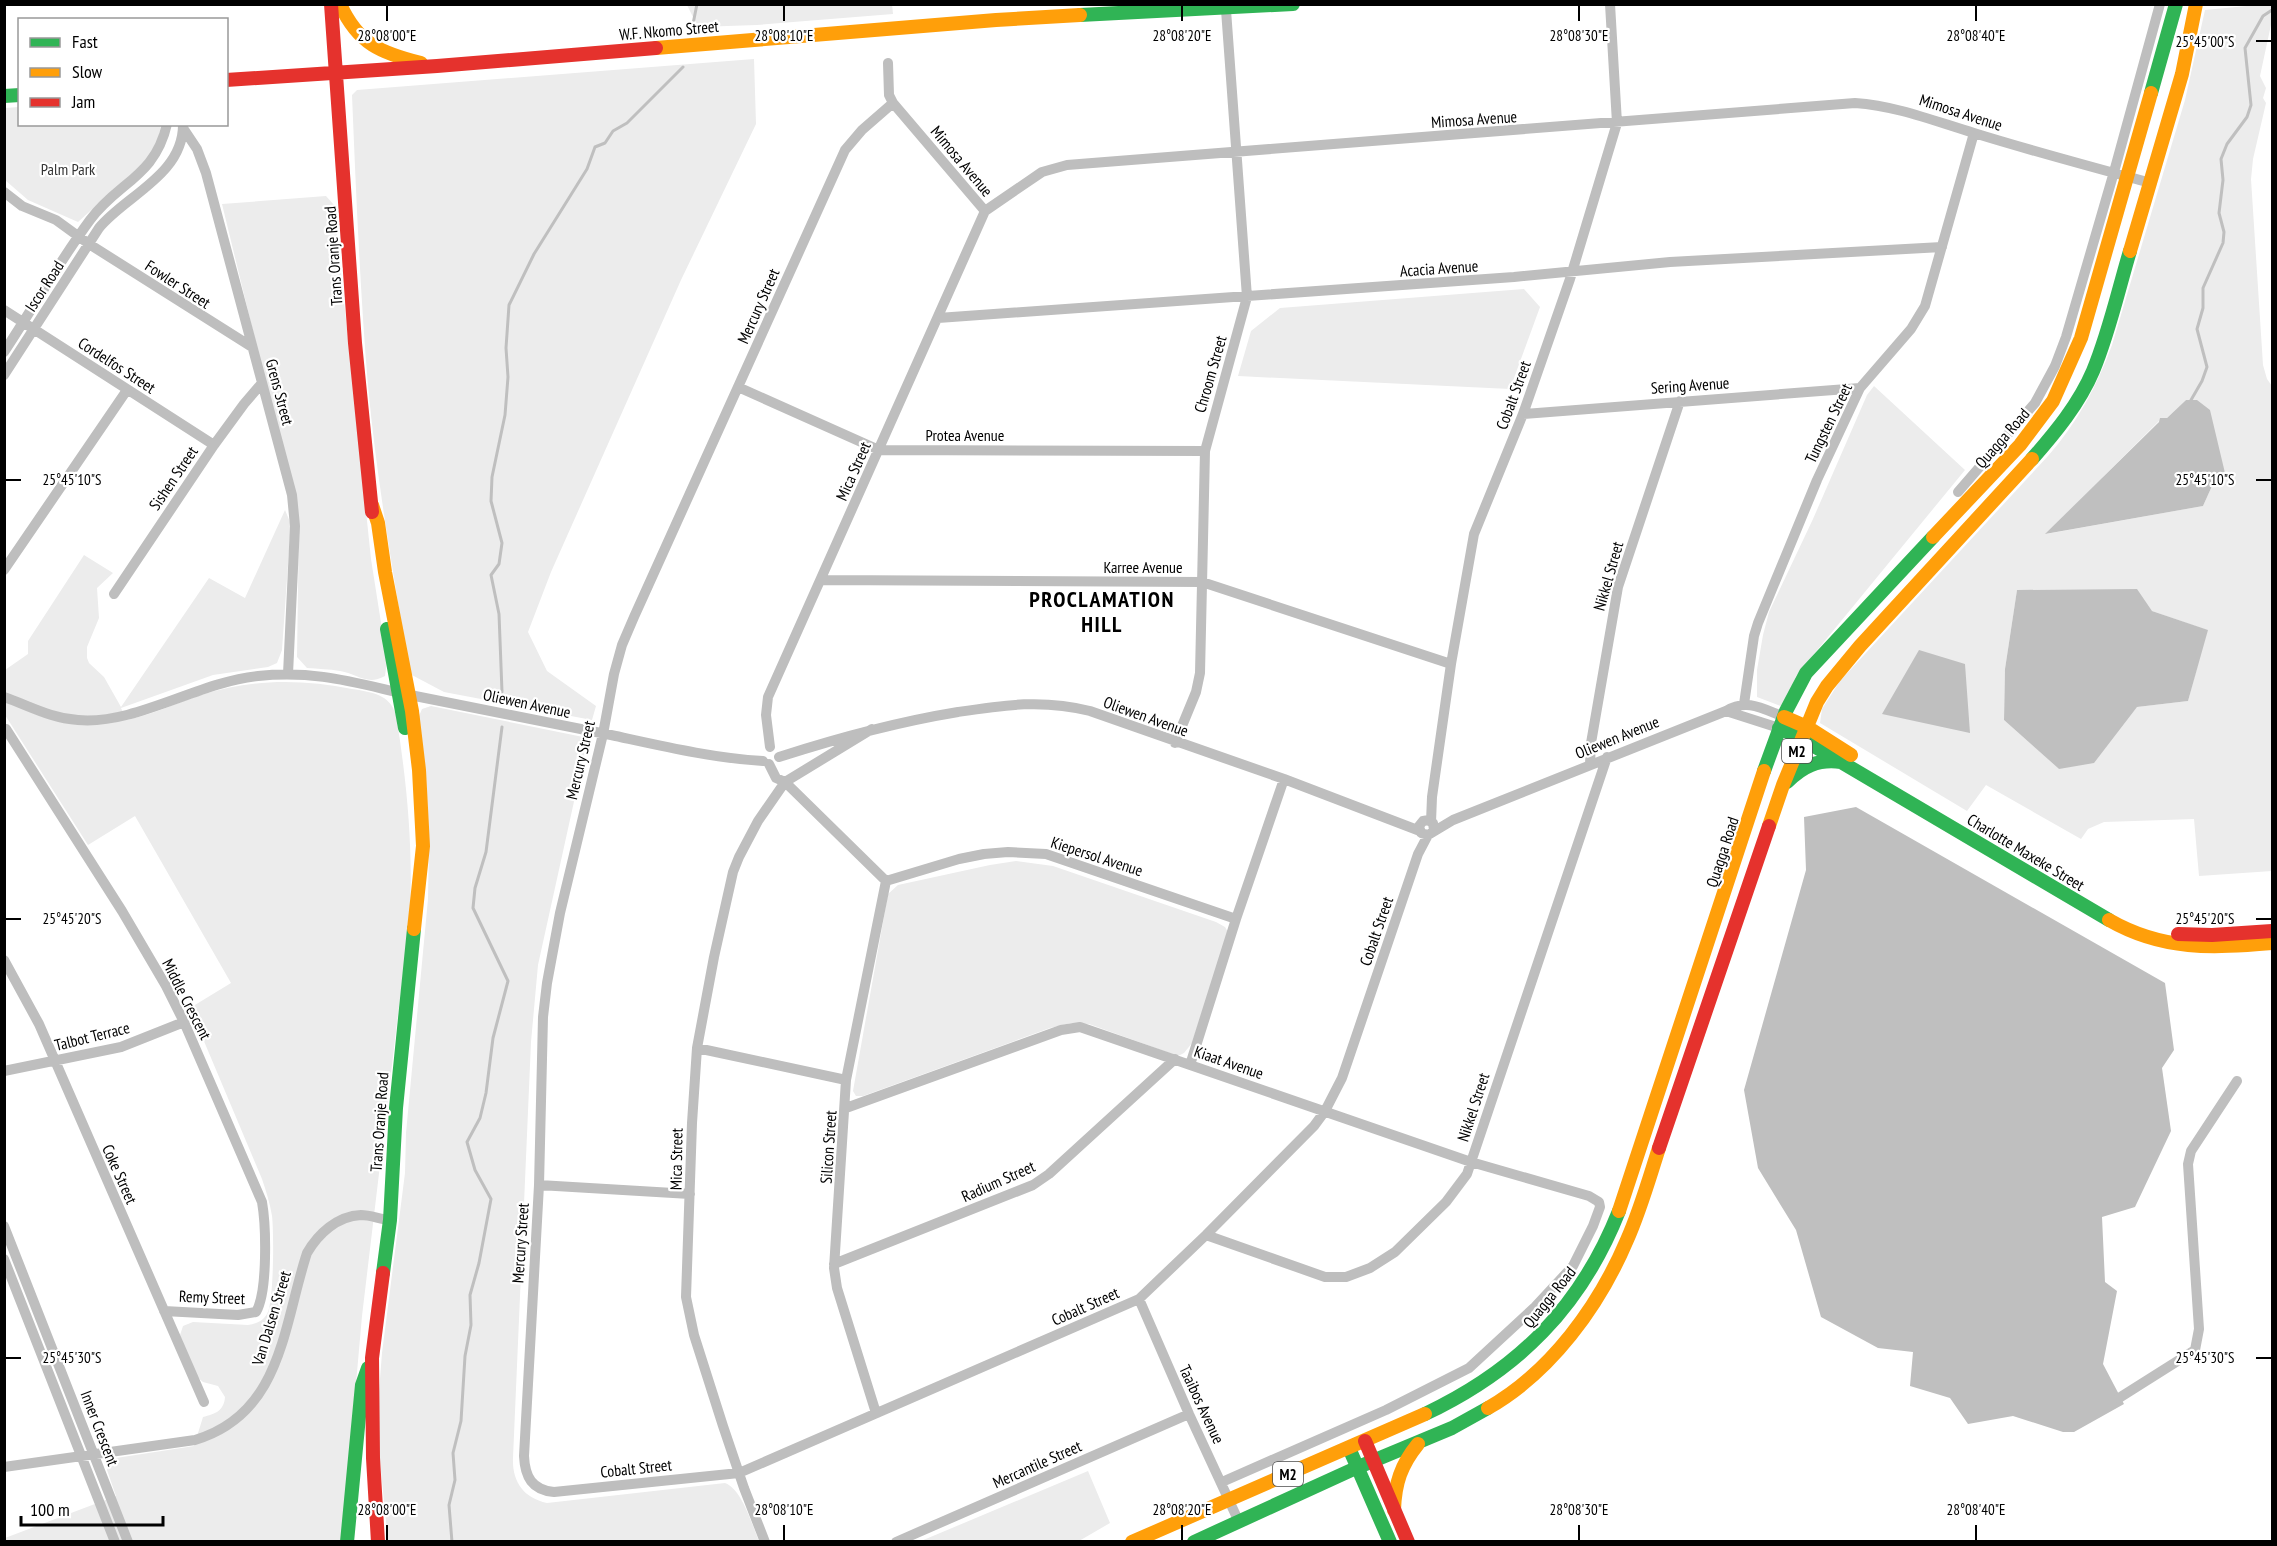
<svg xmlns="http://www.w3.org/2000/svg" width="2277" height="1546" font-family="'PT Sans Narrow',sans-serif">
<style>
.green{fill:#ececec;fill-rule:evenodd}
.water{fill:#bfbfbf}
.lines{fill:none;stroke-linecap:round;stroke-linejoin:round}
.stream{stroke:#bfbfbf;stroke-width:3}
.canal{stroke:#bfbfbf;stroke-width:10}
.street{stroke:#bebebe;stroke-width:10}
.fast{stroke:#30b455;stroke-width:14}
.slow{stroke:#ff9f0a;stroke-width:14}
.jam{stroke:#e5322d;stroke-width:14}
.ticks{fill:none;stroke:#000;stroke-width:2}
.labels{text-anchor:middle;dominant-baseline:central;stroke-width:4.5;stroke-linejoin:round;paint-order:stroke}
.shield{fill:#fff;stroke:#4c4c4c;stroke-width:1.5}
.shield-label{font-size:15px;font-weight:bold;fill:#000}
.street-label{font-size:16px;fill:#000;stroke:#fff}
.park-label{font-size:16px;fill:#333;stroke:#fff}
.district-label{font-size:22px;font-weight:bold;letter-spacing:1.5px;fill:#000;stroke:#fff}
.ticks-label{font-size:15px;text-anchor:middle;fill:#000;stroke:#fff;stroke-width:4.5;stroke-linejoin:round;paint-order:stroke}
</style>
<rect width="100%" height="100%" fill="#fff"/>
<path class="green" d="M 892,4 L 893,14 L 757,25 L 698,27 L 687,5 Z
M 2257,5 L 2272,5 L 2272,20 L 2260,76 L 2266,88 L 2263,98 L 2266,103 L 2253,159 L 2251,179 L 2263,365 L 2267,379 L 2272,386 L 2272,871 L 2199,876 L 2194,819 L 2104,822 L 2088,829 L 2081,839 L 1986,785 L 1967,811 L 1820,723 L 1822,709 L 1840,681 L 2048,456 C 2077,423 2097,386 2112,345 L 2185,100 L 2205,10 ZM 2186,400 L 2197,401 L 2212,486 L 2203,506 L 2046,534 L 2159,421 L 2167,418 ZM 2017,590 L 2152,611 L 2207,630 L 2188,701 L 2137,707 L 2059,769 L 2004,720 L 2005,669 Z
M 754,59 L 756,124 L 681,280 L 551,572 L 528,632 L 547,671 L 596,706 L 592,720 L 444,692 L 410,674 C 394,578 377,482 368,386 C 360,289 356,192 352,95 L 357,90 Z
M 19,107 L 20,124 L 161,125 L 157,145 L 149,158 L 78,222 L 28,200 L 5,180 L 5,108 Z
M 326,196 L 334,205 L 371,559 L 387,661 L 385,676 C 367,686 358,674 340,671 C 329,669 318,669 307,668 L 297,657 L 299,520 L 222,204 Z
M 1524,289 L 1540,307 L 1510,389 L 1238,376 L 1251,331 L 1280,308 Z
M 1874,386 L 1965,470 L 1796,676 L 1783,707 L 1757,697 L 1757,670 L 1763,635 L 1769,612 L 1813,519 L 1867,395 Z
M 285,510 L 290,522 L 290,536 L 282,650 L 277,663 L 268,667 L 213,675 L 121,708 L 127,720 C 152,715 176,703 201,695 C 251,679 301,679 352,689 C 371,692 390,694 396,715 C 407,782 413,847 410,914 L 362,1316 L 342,1541 L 5,1541 L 5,1538 L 116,1496 L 107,1470 L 110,1461 L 116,1458 L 194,1446 L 203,1417 C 215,1414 224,1411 225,1397 L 218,1386 L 203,1382 L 197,1377 L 180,1335 L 183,1326 L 193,1322 L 248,1325 C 256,1324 263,1321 267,1314 C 274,1303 274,1231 272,1216 C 270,1203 266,1191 262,1179 L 190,1008 L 231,983 L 135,816 L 88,845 L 5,715 L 5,670 L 28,654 L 28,641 L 84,555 L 113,573 L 97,588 L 99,618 L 87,647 L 87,658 L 89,663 L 104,677 L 121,707 L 209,578 L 245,598 Z
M 431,706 L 588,738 L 538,965 L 531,1042 L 513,1458 C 512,1481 523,1498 547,1503 L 725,1483 C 742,1489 752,1525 759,1541 L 388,1541 L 378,1441 L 378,1404 L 382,1353 L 405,1173 L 406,1133 L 428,899 L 429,840 L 419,716 L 422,709 Z
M 1016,861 L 1053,866 L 1216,922 L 1225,927 L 1228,932 L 1192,1043 L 1184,1053 L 1178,1056 L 1089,1024 L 1071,1023 L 1050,1028 L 863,1096 L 856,1096 L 853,1091 L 888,894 L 898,885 L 990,865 Z
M 1088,1471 L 1110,1523 L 1079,1541 L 921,1541 Z"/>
<path class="water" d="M 2186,400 L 2197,400 L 2210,410 L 2225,473 L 2223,482 L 2212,486 L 2203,506 L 2045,534 L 2159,422 L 2160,418 L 2167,418 Z
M 2137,589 L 2152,611 L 2208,630 L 2188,701 L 2137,707 L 2094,763 L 2059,769 L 2004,720 L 2005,669 L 2017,590 Z
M 1919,650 L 1965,664 L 1970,733 L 1882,714 Z
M 1856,807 L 2165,983 L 2174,1050 L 2162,1068 L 2171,1131 L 2135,1207 L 2102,1217 L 2105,1282 L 2117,1291 L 2103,1364 L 2124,1404 L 2074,1432 L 2063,1432 L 2013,1416 L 1968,1424 L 1950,1398 L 1910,1386 L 1913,1352 L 1878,1348 L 1821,1317 L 1796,1230 L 1758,1168 L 1744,1090 L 1806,870 L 1804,817 Z"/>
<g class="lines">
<path class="stream" d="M 693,24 L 697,4
M 2191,400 L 2202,381 L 2207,367 L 2197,329 L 2203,308 L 2203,288 L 2223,243 L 2224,232 L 2219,213 L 2223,180 L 2221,159 L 2227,144 L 2247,117 L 2251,105 L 2245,48 L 2263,16 L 2272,10
M 502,692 L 499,614 L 491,575 L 499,564 L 502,543 L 491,501 L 492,477 L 505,415 L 508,377 L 506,348 L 509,305 L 534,254 L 587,169 L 595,147 L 605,143 L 613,131 L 627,123 L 683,67
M 452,1542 L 449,1505 L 455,1480 L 453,1453 L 461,1421 L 465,1356 L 471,1325 L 470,1295 L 479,1263 L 491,1199 L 475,1170 L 467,1142 L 480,1118 L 486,1093 L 493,1038 L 508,981 L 473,908 L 475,888 L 486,852 L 502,727"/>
<path class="canal" d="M 2119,1398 L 2195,1350 L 2199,1329 L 2188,1164 L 2191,1151 L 2237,1081"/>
<path class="street" d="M 888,63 L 889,95 L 893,103 L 985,211
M 893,103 L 862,130 L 845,150 L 634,617 L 622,645 L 614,674 L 603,734 L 560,913 L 547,983 L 543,1017 L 539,1185 L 524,1456 C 525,1477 532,1490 554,1492 L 739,1473 L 1139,1299 L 1206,1235 L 1314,1126 L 1325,1111 L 1342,1078 L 1418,854 L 1428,835
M 183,128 L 197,149 L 206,173 L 292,495 L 295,526 L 288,674
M 4,192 L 22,206 L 56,220 L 89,244 L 252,347
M 985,211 L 1042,172 L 1067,165 L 1855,103 C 1897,106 1934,121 1974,133 C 2032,151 2092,167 2151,183
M 4,310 L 214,445
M 938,318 L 1514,277 L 1670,262 L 1942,247
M 4,352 C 33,308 59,262 90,220 C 118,182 155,177 167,124
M 4,375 L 99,228 C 125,196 183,175 183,125
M 738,387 L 879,450 L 1205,451
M 1523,414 L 1860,388
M 1958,492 L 2035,403 L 2055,366 L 2066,337 L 2114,172 L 2160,4
M 4,570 L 127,390
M 821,580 L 1202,582 L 1451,664
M 114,594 L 214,445 L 244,404 L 262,383
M 4,697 C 30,706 50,718 78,720 C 136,725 198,682 258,676 C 317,670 355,683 410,695 C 477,708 544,722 611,735 C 662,746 712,758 763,761
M 1744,704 L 1754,636 L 1758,623 L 1817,480 L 1860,388 L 1911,329 L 1925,306 L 1974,133
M 1726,711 L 1779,728
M 6,729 L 122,911 L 166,986 L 184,1022 L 262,1202 C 266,1225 268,1292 256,1312 L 238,1315 L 164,1311
M 1175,743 L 1196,692 L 1200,673 L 1205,451 L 1247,297 L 1226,10
M 770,747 L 766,715 L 768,697 L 985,211
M 779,757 C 838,738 897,722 958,712 C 1004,705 1043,699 1090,711 L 1284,779 L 1420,831
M 769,764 L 776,778 L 785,782 L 886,881
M 1590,764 L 1591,743 L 1618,587 L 1680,401
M 1431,822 L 1432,797 L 1451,664 L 1474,534 L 1523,414 L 1570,279 L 1617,123 L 1610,4
M 1434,830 L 1433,823 L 1429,820 L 1423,821 L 1419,826 L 1421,833 L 1428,835 L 1453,820 L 1726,711 C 1747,698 1763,709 1784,717
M 886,881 L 959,859 L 984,854 L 1008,852 L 1046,854 L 1236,919
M 4,960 L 39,1024 L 204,1402
M 697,1048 L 846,1080
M 1190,1065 L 1236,919 L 1284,779
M 4,1071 L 121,1047 L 184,1022
M 846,1108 L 1061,1030 L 1080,1027 L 1471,1162 L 1589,1196 L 1599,1202 L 1600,1207 L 1593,1226 L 1573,1266 L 1535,1307 L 1469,1368 L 1386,1410 L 1222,1482
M 539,1185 L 690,1194
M 4,1226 L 128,1542
M 1206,1235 L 1325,1277 L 1346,1277 L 1370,1268 L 1395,1252 L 1446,1202 L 1467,1174 L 1607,757
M 4,1259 L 115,1542
M 834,1264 L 1033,1185 L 1049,1174 L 1175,1059
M 1139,1299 L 1189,1414 L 1239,1522
M 876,1413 L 837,1288 L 834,1268 L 846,1080 L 886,881
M 4,1467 L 195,1440 C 282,1414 283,1326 307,1253 C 318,1234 337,1216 361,1215 C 370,1215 380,1219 390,1220
M 765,1542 L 744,1488 L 723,1426 L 694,1335 L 686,1297 L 692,1123 L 697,1048 L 714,957 L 733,872 L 739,857 L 758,821 L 785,782 L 872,729
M 896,1542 L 1189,1414"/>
<path class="fast" d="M 1080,15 L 1293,4
M 2151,93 L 2176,4
M 4,96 L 20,95
M 2032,459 C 2055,433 2079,404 2093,371 C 2109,333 2118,291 2130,251
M 387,629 L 405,728
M 1779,728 L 1802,739 L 2109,920
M 1764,771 L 1786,711 L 1806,673 L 1933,537
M 1787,782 C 1803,766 1818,759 1841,762
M 383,1273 L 390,1220 L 396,1108 L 414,929
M 1425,1414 C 1518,1370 1581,1307 1619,1211
M 1349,1448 L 1390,1542
M 347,1542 L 362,1385 L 368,1368
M 1194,1542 L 1356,1468 L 1452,1428 L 1488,1408"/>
<path class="slow" d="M 340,4 C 358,44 381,53 421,63
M 656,48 L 996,20 L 1080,15
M 2130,251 L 2182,74 L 2196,4
M 372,505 L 378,523 L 385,572 L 412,711 L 419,770 L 423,846 L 414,929
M 1933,537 L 2020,445 L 2053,401 L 2081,338 L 2151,93
M 1784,717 L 1807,727 L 1851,755
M 1769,826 L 1783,785 L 1817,702 L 1827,686 L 1860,646 L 2032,459
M 2109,920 C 2163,951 2212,948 2272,943
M 1619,1211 L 1764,771
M 1488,1408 C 1551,1372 1599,1306 1627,1240 C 1640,1211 1649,1179 1659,1148
M 1394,1510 C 1395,1483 1401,1465 1418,1444
M 1132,1542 L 1425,1414"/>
<path class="jam" d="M 331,4 L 355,343 L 372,512
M 226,80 L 437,66 L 656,48
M 2178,934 L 2212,935 L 2272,931
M 1659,1148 L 1769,826
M 1365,1441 L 1408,1542
M 378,1542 L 373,1458 L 372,1358 L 383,1273"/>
</g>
<path class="ticks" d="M 387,6 L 387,21M 784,6 L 784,21M 1182,6 L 1182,21M 1579,6 L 1579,21M 1976,6 L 1976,21M 2256,41 L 2271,41M 6,480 L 21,480M 2256,480 L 2271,480M 6,919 L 21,919M 2256,919 L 2271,919M 6,1358 L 21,1358M 2256,1358 L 2271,1358M 387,1525 L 387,1540M 784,1525 L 784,1540M 1182,1525 L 1182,1540M 1579,1525 L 1579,1540M 1976,1525 L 1976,1540"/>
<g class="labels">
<g class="shield">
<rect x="1782" y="739" width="30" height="24" rx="4.5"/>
<rect x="1273" y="1462" width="30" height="24" rx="4.5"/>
</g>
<g class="shield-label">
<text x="1797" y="751">M2</text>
<text x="1288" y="1474">M2</text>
</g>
<g class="street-label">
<text transform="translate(669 30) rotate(-5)">W.F. Nkomo Street</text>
<text transform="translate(1961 112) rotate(18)">Mimosa Avenue</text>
<text transform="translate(1474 119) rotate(-4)">Mimosa Avenue</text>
<text transform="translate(962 161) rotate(50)">Mimosa Avenue</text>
<text transform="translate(333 256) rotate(-94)">Trans Oranje Road</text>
<text transform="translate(1439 268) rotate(-4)">Acacia Avenue</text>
<text transform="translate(178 284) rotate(33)">Fowler Street</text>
<text transform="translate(44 286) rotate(-57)">Iscor Road</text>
<text transform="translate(758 306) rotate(-66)">Mercury Street</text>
<text transform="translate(117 365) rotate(33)">Cordelfos Street</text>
<text transform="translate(1210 374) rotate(-74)">Chroom Street</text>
<text transform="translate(1690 385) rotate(-4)">Sering Avenue</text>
<text transform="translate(280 392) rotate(75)">Grens Street</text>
<text transform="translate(1513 395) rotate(-70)">Cobalt Street</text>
<text transform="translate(1828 423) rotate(-64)">Tungsten Street</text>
<text x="965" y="435">Protea Avenue</text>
<text transform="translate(2002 438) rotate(-49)">Quagga Road</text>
<text transform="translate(853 471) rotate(-66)">Mica Street</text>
<text transform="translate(173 478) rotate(-56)">Sishen Street</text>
<text x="1143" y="567">Karree Avenue</text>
<text transform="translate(1608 576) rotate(-74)">Nikkel Street</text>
<text transform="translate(527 703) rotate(12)">Oliewen Avenue</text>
<text transform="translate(1146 716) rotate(20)">Oliewen Avenue</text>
<text transform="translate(1617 737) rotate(-22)">Oliewen Avenue</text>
<text transform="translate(580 760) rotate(-77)">Mercury Street</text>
<text transform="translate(1722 852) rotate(-72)">Quagga Road</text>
<text transform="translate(2026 852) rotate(31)">Charlotte Maxeke Street</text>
<text transform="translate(1097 856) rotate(18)">Kiepersol Avenue</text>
<text transform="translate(1376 931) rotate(-71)">Cobalt Street</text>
<text transform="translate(187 999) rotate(63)">Middle Crescent</text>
<text transform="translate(92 1036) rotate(-14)">Talbot Terrace</text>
<text transform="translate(1229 1062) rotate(19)">Kiaat Avenue</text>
<text transform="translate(1473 1107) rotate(-72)">Nikkel Street</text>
<text transform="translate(379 1122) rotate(-86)">Trans Oranje Road</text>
<text transform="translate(828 1147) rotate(-86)">Silicon Street</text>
<text transform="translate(676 1159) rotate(-89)">Mica Street</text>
<text transform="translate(120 1174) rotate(66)">Coke Street</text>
<text transform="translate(998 1181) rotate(-24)">Radium Street</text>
<text transform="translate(520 1243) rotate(-86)">Mercury Street</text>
<text transform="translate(212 1297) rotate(2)">Remy Street</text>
<text transform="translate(1549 1297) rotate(-51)">Quagga Road</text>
<text transform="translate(1085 1306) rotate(-24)">Cobalt Street</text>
<text transform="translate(271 1318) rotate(-73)">Van Dalsen Street</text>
<text transform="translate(1202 1404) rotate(65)">Taaibos Avenue</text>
<text transform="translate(100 1428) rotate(69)">Inner Crescent</text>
<text transform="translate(1037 1464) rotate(-24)">Mercantile Street</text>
<text transform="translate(636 1468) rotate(-6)">Cobalt Street</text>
</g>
<g class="park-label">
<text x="68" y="169">Palm Park</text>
</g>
<g class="district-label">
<text x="1102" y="599">PROCLAMATION<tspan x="1102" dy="25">HILL</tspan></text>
</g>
</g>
<g class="ticks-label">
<text x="387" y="41">28°08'00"E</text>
<text x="784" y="41">28°08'10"E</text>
<text x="1182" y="41">28°08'20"E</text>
<text x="1579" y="41">28°08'30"E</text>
<text x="1976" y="41">28°08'40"E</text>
<text x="2205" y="47">25°45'00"S</text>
<text x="72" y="485">25°45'10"S</text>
<text x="2205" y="485">25°45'10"S</text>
<text x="72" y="924">25°45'20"S</text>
<text x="2205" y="924">25°45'20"S</text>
<text x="72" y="1363">25°45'30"S</text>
<text x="2205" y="1363">25°45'30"S</text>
<text x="387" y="1515">28°08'00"E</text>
<text x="784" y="1515">28°08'10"E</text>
<text x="1182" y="1515">28°08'20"E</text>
<text x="1579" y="1515">28°08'30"E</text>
<text x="1976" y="1515">28°08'40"E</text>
</g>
<rect width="2277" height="1546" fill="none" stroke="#000000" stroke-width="12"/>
<rect x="18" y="18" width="210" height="108" fill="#ffffff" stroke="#999999" stroke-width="1.5"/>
<rect x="30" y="38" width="30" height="9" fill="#30b455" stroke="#999999" stroke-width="1.5"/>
<text x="72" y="48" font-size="18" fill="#000000">Fast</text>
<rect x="30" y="68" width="30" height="9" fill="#ff9f0a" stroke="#999999" stroke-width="1.5"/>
<text x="72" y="78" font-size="18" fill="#000000">Slow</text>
<rect x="30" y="98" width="30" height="9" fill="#e5322d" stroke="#999999" stroke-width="1.5"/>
<text x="72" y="108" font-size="18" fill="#000000">Jam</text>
<path d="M21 1516v9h142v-9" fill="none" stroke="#000000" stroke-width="3"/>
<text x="30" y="1516" font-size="18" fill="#000000" stroke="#ffffff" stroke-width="4.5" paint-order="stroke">100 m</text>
</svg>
